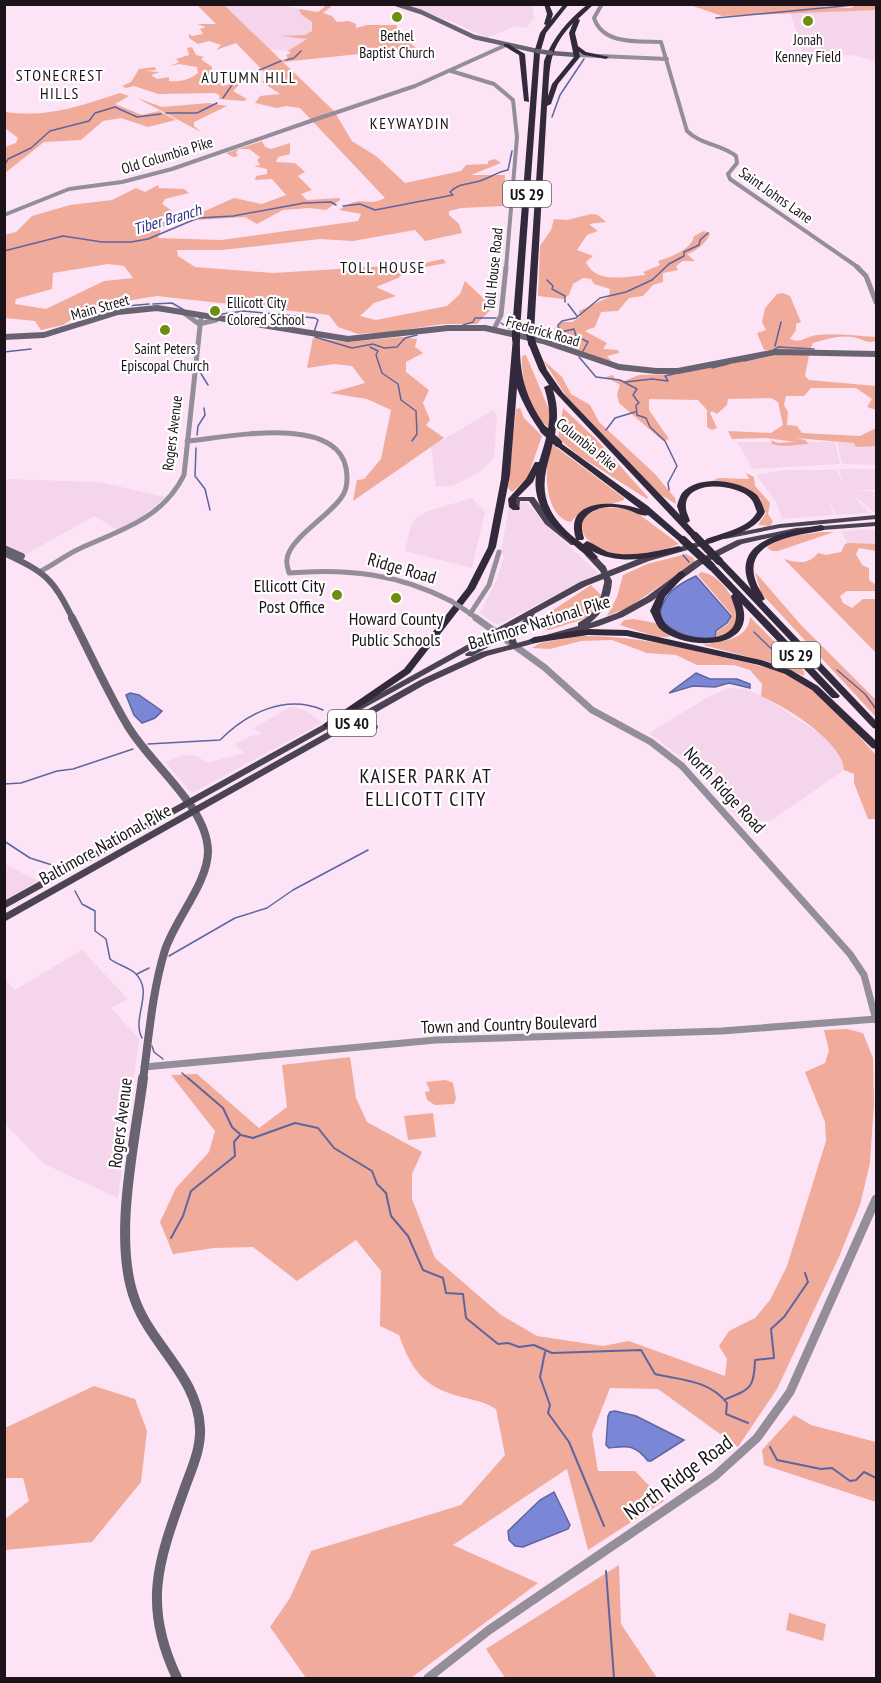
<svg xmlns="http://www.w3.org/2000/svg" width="881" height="1683" font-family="'PT Sans Narrow',sans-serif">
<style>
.built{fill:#f4d5ec}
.green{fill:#f1ab9a;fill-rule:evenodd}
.water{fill:#7a87d6;stroke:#5e649d;stroke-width:1.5}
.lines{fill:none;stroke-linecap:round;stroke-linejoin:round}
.stream-far1{stroke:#5e649d;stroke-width:1.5}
.stream{stroke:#5e649d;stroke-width:2}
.tertiary-far3{stroke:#938e99;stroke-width:4}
.tertiary-far2{stroke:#938e99;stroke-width:5}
.tertiary-far1{stroke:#938e99;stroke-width:7}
.tertiary{stroke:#938e99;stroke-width:9}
.secondary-far3{stroke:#686271;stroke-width:4.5}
.secondary-far2{stroke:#686271;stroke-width:6}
.secondary-far1{stroke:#686271;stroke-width:8}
.secondary{stroke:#686271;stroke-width:10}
.primary{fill:#4b4354;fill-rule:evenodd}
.motorway{fill:#32293d;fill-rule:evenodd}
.tertiary-bridge{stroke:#938e99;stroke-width:5}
.secondary-bridge{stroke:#686271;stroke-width:4.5}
.primary-bridge{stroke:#4b4354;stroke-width:7}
.motorway-bridge{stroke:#32293d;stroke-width:8}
.poi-dot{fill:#6d8d0f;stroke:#fff;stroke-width:2}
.labels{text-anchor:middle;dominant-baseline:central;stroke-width:4.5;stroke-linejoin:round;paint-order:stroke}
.far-poi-label{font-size:15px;fill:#1b1319;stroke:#fff}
.far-street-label{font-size:15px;fill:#1b1319;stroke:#fff}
.far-neighbourhood-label{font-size:16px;letter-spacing:1.5px;fill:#1b1319;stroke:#fff}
.shield{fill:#fff;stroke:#5f5a5e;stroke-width:1.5}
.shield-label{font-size:16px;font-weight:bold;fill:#1b1319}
.far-water-label{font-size:16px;font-style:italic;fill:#2f328d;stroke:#fff}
.street-label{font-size:18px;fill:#1b1319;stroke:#fff}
.poi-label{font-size:18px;fill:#1b1319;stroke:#fff;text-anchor:end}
.neighbourhood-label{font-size:20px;letter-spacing:1.5px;fill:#1b1319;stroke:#fff}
.near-street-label{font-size:21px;fill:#1b1319;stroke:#fff}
</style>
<rect width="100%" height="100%" fill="#fce4f6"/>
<path class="built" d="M 224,5 L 280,5 L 323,14 L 319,32 L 288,51 L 269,49 Z
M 403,5 L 532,5 L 534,18 L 526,28 L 515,26 L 487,38 L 451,21 Z
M 876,10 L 876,61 L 852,55 L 803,54 L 790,12 Z
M 493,410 L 497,417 L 494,458 L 481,471 L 453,486 L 436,487 L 431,447 Z
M 737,442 L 835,442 L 840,464 L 753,469 Z
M 837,442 L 876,443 L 876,465 L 842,464 Z
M 839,469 L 876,469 L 876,490 L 855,490 L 876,492 L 876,514 L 848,490 L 870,513 L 836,515 L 826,493 L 834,515 L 782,519 L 777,503 L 756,475 L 784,470 L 837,470 L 843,486 Z
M 5,479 L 99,482 L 165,497 L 144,516 L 117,530 L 95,516 L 26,554 L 5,545 Z
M 472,498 L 485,512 L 472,568 L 405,551 L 410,528 L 416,518 L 428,511 Z
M 526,501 L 545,524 L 598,573 L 500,624 L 495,624 L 480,613 L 496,581 L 504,557 L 501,551 L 509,508 Z
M 876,529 L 876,546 L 848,544 L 841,531 Z
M 729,688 L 746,689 L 767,699 L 829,740 L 844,761 L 844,770 L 772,820 L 742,823 L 697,769 L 649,733 L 708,697 Z
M 290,707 L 303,709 L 322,723 L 192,793 L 165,762 L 184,755 L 196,756 L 208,763 L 244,753 L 235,744 L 253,735 L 262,735 L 254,728 Z
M 4,864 L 5,864 L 38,881 L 5,900 Z
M 82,950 L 128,999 L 111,1008 L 139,1039 L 118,1198 L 44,1164 L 5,1124 L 5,980 L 15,990 Z"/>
<path class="green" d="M 788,4 L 850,8 L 856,5 L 876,4 L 876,10 L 722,16 L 690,5 Z
M 197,5 L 224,5 L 281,60 L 288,59 L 286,55 L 291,53 L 288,51 L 307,39 L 281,36 L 305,35 L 312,31 L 312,22 L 301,14 L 299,9 L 318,12 L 327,5 L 333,5 L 323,13 L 332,16 L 337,22 L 349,21 L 356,24 L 356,28 L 367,25 L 396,25 L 404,38 L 416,48 L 283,62 L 334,111 L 352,141 L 376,156 L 405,183 L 461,171 L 466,165 L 488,164 L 488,161 L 495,159 L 501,163 L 471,175 L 505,175 L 504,206 L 461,208 L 449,211 L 449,215 L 459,224 L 462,233 L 425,241 L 415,230 L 353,241 L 320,239 L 222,250 L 177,250 L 178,256 L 195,267 L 273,273 L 420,264 L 443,259 L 446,263 L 406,271 L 398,278 L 376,287 L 396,296 L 374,303 L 360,316 L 376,320 L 447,306 L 460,294 L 465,281 L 493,307 L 477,324 L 443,324 L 390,332 L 358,334 L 338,327 L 329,315 L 157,296 L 119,302 L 81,313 L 63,325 L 41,330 L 35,321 L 5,318 L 4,235 L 16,232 L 32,216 L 70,205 L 112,200 L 136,188 L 145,192 L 158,185 L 159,188 L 184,189 L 189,193 L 165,199 L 162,204 L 177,214 L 198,214 L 234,198 L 262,204 L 286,195 L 272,179 L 255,180 L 256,176 L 267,174 L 267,169 L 254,166 L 260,165 L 257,160 L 260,157 L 249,149 L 239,149 L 236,152 L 238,156 L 233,157 L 226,153 L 262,141 L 265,147 L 271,149 L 290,143 L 290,154 L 278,157 L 276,162 L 295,163 L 305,172 L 298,176 L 312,190 L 301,194 L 307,200 L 340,198 L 340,200 L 326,210 L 309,208 L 283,210 L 257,224 L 245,217 L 197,220 L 162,227 L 158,238 L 221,240 L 358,221 L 361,214 L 339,210 C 363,193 366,208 385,198 L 300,108 L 286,106 L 277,108 L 255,103 L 260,96 L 280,94 L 262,82 L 269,77 L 236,43 L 216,50 L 221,45 L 209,41 L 198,44 L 189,38 L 189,34 L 192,36 L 203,34 L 200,29 L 206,27 L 197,24 L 216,24 ZM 108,264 L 124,266 L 133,278 L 104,281 L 46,309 L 15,304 L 16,299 L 52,289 L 53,273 Z
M 192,47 L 196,55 L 204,57 L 201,59 L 212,67 L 212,74 L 220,78 L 203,83 L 217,84 L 226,81 L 220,84 L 222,86 L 242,82 L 233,91 L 247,99 L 244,101 L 219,99 L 220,96 L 216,93 L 158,94 L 134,86 L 126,88 L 122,86 L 131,82 L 139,69 L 155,67 L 156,70 L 145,71 L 160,72 L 151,75 L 157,79 L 169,77 L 169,81 C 180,82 189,80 198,73 L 197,67 L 179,64 L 170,66 L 179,62 L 176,59 L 189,55 L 187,48 Z
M 120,93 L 129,96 L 115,104 L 142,115 L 159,111 L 176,120 L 148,127 L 121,118 L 103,121 L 81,140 L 44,142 L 5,173 L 5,147 L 16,143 L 18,138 L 5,128 L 5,112 C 49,118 79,106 120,93 Z
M 137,98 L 162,107 L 209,103 L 227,106 L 194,122 L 194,126 L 201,132 Z
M 591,214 L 598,215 L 606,222 L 589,224 L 598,231 L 587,235 L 577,250 L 593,256 L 586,262 C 596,285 628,276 646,275 L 643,272 L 660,265 L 658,261 C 671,257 692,249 694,236 L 704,231 L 710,233 C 708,242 695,252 687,254 L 695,261 L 683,261 L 676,266 L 678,270 L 663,273 L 663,282 L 653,285 L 643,296 L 629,298 L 618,311 L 601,312 L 595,327 L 585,331 L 607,343 L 603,349 L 618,350 L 619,353 L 607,356 L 612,362 L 565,348 L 567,345 L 561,335 L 555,335 L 554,330 L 561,322 L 572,322 L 580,317 L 579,311 L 609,297 L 610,289 L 594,284 L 591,279 L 583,278 L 573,284 L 569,295 L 563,299 L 538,296 L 540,246 L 551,230 L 554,219 L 567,220 Z
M 783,293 L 790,296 L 801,322 L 796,324 L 796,330 L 790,339 C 802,344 806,336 817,335 C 836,333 857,336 876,337 L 876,341 C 866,344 863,339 853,337 C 840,335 826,339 813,343 L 810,350 L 764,350 L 757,333 L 766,330 L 762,322 L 765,308 L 777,294 Z
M 401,337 L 417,339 L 415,347 L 423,353 L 406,362 L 406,372 L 429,390 L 423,403 L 430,420 L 426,425 L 444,438 L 353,501 L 357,480 L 364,479 L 381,459 L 391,410 L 367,399 L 330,393 L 365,383 L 352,366 L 334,364 L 307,368 L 313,338 L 349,342 Z
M 526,355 L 550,412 L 552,422 L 548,427 C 528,415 521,377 522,356 Z
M 779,355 L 809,355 L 805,376 L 809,380 L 876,386 L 876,410 L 867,407 L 872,399 L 856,388 L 811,388 L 804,396 L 786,396 L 784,405 L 788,412 L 787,425 L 797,426 L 802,433 L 860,436 L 876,428 L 876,446 L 856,447 L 854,443 L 795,438 L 805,440 L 809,444 C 799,444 784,448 772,444 L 771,440 L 778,443 L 795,442 L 766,438 L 732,439 L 728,431 L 771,433 L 783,425 L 778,402 L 771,398 L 728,399 L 727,405 L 717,414 L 712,411 L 710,413 L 717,428 L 712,430 L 707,427 L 707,410 L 698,400 L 649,399 L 649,410 L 669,439 L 663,441 L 619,403 L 617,394 L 620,385 L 606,377 L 613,375 L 615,379 L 624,381 L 639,375 L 673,374 Z
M 543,360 L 562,377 L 571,394 L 590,405 L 599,422 L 655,474 L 675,498 L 676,504 L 661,495 L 566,396 Z
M 520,408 L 524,418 L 542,436 L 527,479 L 512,492 L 508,488 L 516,409 Z
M 563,408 L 596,439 L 648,497 L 647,499 L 578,455 L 558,438 Z
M 553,445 L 624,498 L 624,500 C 598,510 592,498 571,522 C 544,518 542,463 553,445 Z
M 746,473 L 754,477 L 755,486 L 770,503 L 768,514 L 773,522 L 770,526 L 758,525 L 766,513 L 760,498 L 710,482 L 718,478 L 749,479 Z
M 600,508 L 622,508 L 636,512 L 679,544 C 664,550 648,554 633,555 C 612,557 571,543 585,516 Z
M 821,532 L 834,532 L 778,551 L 772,551 L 767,548 C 779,535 804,535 821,532 Z
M 849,543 L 876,544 L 876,551 L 859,548 L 856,554 L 862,565 L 869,568 L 869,580 L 876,585 L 876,591 L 847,591 L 840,596 L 843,603 L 852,608 L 863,599 L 876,599 L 876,653 L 784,559 C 797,563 809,565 818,553 L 826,555 L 841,552 L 845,544 Z
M 686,554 L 694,558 L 694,562 L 688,567 L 629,607 L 607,616 L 617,597 L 623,575 L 647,564 Z
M 701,572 C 720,574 734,598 740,614 L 734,629 L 716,638 L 717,632 L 728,624 L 732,615 L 698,575 Z
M 755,572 L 801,625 L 876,700 L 876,717 L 761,593 Z
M 591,585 L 602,596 L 598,606 L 590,617 L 549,630 L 529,626 Z
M 750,617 L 804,671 L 804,676 L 776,664 L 703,645 C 720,641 748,641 750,617 Z
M 634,619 L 655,623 L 670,637 L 657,637 L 620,625 L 624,620 Z
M 580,636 C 631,635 677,646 726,658 C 752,664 780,669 804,684 C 831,702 854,731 876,755 L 876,819 L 868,819 L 854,783 L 854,774 L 844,770 C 843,742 786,707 761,696 L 762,684 L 750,670 L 734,665 L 697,665 L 676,655 L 647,653 L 612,640 L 581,641 L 550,649 L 532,648 L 540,643 Z
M 847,1029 L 863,1033 L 873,1058 L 874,1103 L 870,1163 L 860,1205 L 839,1257 L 777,1389 L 738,1447 L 658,1389 L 610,1388 L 592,1434 L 598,1471 L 635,1471 L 664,1501 L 588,1550 L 567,1469 L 453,1545 L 538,1583 L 411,1678 L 306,1678 L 270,1627 L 290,1598 L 311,1551 L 461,1505 L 505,1455 L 496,1409 C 480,1399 463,1399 446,1392 C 419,1382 408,1361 399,1335 L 380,1326 L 381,1271 L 356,1240 L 297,1281 L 253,1247 L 214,1248 L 173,1254 L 160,1222 L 176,1188 L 209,1152 L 215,1131 L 171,1075 L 197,1074 L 259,1128 L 287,1107 L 282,1065 L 350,1057 L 356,1098 L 367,1122 L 422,1152 L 412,1174 L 412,1199 L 435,1258 L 501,1315 L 537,1336 L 603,1346 L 629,1341 L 725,1376 L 727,1359 L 719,1346 L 729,1331 L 755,1318 L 770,1300 L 787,1266 L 826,1141 L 825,1122 L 805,1072 L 825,1063 L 829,1050 L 824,1030 Z
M 446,1080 L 453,1083 L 456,1098 L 454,1104 L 435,1105 L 427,1100 L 425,1092 L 430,1091 L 426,1082 Z
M 433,1113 L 436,1137 L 408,1140 L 404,1116 Z
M 94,1386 L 135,1399 L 147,1431 L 141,1482 L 92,1542 L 5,1550 L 5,1519 L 29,1501 L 23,1478 L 5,1478 L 5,1428 Z
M 794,1415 L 811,1425 L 876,1442 L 876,1502 L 764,1465 L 762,1450 Z
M 619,1565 L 621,1624 L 657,1678 L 505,1678 L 486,1649 Z
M 789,1613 L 826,1624 L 823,1641 L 786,1630 Z"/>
<path class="water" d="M 696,576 L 731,616 L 727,623 L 716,631 L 715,638 C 691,640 677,635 660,619 C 660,596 676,585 696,576 Z
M 696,673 L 710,679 L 737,679 L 750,684 L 750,688 L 729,683 L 715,687 L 693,686 L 669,693 Z
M 130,693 L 139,695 L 162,711 L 155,718 L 142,723 L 134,715 L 126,695 Z
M 615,1411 L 636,1416 L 684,1440 L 651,1461 L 648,1461 C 635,1444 628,1446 609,1448 L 606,1445 L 608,1416 L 610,1412 Z
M 554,1492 L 570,1525 L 568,1529 L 523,1547 L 515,1546 L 509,1540 L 508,1531 L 540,1500 Z"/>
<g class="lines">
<path class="stream-far1" d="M 716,18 L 865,4
M 286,60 L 294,58 L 301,51
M 245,76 L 281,61
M 223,98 L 232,85 L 241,80
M 166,113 L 197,113 L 217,103
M 552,117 L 560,95 L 584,59
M 4,166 L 8,159 L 31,148 L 50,131 L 89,121 L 95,113 L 115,107 L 137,117 L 161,114
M 343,206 L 360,204 L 375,210 L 453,195 L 450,192 C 460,183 464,185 476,182 C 487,180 496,172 508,170 L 512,151
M 4,251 L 63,236 L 102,242 L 131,242 L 148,239 L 198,218 L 233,216 L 304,203 L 331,202 L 336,205
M 547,280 L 553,286 L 552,289 L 565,296 L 565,302
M 153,304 L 172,303 L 184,310
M 568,304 L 577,316
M 215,315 L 244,311 L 315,318 L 318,320 L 314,332
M 96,316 L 115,307 L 149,304
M 501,323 L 513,331
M 463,325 L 473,322 L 475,318 L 496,318
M 559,330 L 558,325 L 562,321 L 576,318 L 600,298 L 626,292 L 652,280 L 669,264 L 684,256 L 684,252 L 699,245 L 700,240 L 708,233
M 547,335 L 574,329 L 576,336 L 588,342 L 583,351
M 315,337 L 352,348 L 373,344 L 384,348 L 397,347 L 405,338 L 417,335
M 775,346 L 781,322
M 370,347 L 378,351 L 376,355 L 382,373 L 398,384 L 401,400 L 416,411 L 417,434 L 412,441
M 772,351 L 778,347 L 814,349
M 4,352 L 31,349
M 579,357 L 596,377 L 620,380 L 637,389 L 633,395 L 639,403 L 636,405 L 637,415 L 646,418 L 650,427 L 665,441 L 677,466 L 668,483 L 669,490
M 744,361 L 757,358
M 712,368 L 728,364
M 200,372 L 208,385
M 625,382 L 652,379 L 668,381 L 665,376 L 678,373
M 606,430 L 615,418 L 635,412
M 197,435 L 198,426 L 205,415 L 204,408
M 575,443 L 587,438
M 196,448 L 195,476 L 205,489 L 210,510
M 683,555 L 689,562
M 754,632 L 786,663
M 837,670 L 865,694 L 876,709
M 148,744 L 220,740 C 247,713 285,694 323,710
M 4,784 L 21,783 L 57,771 L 73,769 L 133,749
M 4,841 L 30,858 L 52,865
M 75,891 L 82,904 L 95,911 L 95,931 L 106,939 L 110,959 C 118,965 128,967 135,973 C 155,992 131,1017 142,1038
M 169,956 L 235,918 L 267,908 L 293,890 L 368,850
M 137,974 L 149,968
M 152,1046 L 154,1052 L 163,1059
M 182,1073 L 190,1080"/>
<path class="stream" d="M 188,1078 L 223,1108 L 232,1127 L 241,1135 L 253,1138 L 295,1123 L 318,1128 L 334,1148 L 372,1171 L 377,1184 L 386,1193 L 391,1216 L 408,1236 L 423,1270 L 443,1278 L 446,1293 L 463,1294 L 466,1318 L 498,1344 L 508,1343 L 519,1347 L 534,1345 L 552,1353 L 641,1350 L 655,1374 C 681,1380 709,1380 727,1403 L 726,1414 L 748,1423
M 171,1238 L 183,1216 L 191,1191 L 235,1156 L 234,1142 L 240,1135
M 545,1352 L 540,1377 L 550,1405 L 548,1413 L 569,1442 L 604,1526
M 726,1399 C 751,1389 754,1388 755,1360 L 774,1358 L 771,1329 L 784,1317 L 808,1282 L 805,1273
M 770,1447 L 777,1460 L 821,1469 L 832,1468 L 850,1481 L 856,1480 L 864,1472 L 876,1478
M 606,1571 L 614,1678"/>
<path class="tertiary-far3" d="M 602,4 L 594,18 C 603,45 637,41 661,42 L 687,131 C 701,145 721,144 736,156 L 737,163 L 728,174 L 730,179 L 859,268
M 577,55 L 667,59
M 451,71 L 494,84 L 513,100 L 517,137 L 506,268
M 325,116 L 302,124 L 415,86 L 506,45
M 4,215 L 69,189 L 122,182 L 172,169 L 302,124"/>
<path class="tertiary-far2" d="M 857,267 L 866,276 L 876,302
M 184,313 L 199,324 L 216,320
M 494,329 L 501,315 L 506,267
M 187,441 C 224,438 336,413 346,468 C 348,479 348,489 341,498 C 329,516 289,539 287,559 C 286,563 288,569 289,573 C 347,568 399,574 451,601
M 41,571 C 55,564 67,554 81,548 C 123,529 163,518 184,475 L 201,317
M 465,610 L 478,619
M 470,614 L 489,585 L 499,552"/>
<path class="tertiary-far1" d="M 476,618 L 544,667 L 592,710 L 651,742 L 682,766 L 850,954 L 864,975 L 876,1020
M 144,1067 L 436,1040 L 722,1031 L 876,1019"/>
<path class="tertiary" d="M 428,1678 L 489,1630 L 715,1476 L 757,1438 L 790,1392 L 876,1199"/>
<path class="secondary-far3" d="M 396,4 L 421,12 L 474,37 L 537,51
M 551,53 L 577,55"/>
<path class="secondary-far2" d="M 4,337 L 44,335 L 118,312 L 157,308 L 348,339 L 448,328 L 485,328 L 543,341 L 619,367 L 656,371 L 678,371 L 776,352 L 876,354
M 4,548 L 22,556
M 4,553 C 46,573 52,577 73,619"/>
<path class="secondary-far1" d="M 72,618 C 90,653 106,689 126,723 C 148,763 207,805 208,851 C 208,883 175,919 165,950 C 152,992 149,1036 143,1080"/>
<path class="secondary" d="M 143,1078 C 135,1142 112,1239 135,1300 C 151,1345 198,1377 200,1428 C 201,1450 191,1470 184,1490 C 158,1562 142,1605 177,1678"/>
<path class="primary" d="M 514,497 L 534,497 L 551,520 L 577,541 L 577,545 L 571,545 L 545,524 L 529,501 L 520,501 L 519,510 L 513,510 L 512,508 Z
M 876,515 L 876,519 L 780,528 L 725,539 L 721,537 L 725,535 L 780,524 Z
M 876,522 L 876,526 L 796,532 L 742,544 L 701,565 L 652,601 L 623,617 L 599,626 L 487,656 L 426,684 L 361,721 L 377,725 L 378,727 L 377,729 C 371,730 367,726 362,726 C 357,726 355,728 351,726 L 4,922 L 4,914 L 420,680 L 481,652 L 510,645 L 507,636 L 525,619 L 500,633 L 500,641 L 472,656 L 466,656 L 465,654 L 493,637 L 355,713 L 349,713 L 348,711 L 580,582 L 643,557 L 709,539 L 713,541 L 712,543 L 649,561 L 586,586 L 534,614 L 537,616 L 536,618 L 515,637 L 517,643 L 578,626 L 578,623 C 601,610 599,602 605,579 L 611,579 L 612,581 C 611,599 604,612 590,623 L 617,613 L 646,597 L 695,561 L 737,540 L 796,528 Z
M 585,551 L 591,551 L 606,567 L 606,571 L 600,571 L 585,555 Z
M 335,718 L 338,719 L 339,721 L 338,723 L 4,909 L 4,901 Z"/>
<path class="motorway" d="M 544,4 L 549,4 L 553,14 L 551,20 L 564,4 L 569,4 L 546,33 L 540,53 L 520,330 L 516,332 L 512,330 L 534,53 L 540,33 L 546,25 L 544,24 L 547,14 Z
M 588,4 L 594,4 L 578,19 L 580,20 L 575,33 L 578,46 L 586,52 L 609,57 L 606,59 L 584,55 L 579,52 L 580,57 L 558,84 L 551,104 L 547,106 L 534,333 L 530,335 L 526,333 L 544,61 C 553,37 568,20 588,4 ZM 573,23 L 569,33 L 574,57 L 552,84 L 548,96 C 550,63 549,49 573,23 Z
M 504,44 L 508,44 L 525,54 L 529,102 L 524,101 L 519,55 L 504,46 Z
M 513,337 L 520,339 C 519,376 526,400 548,430 L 547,432 L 541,432 C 531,418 523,404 517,388 L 510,475 L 496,547 L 475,589 L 410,673 L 331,727 L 325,727 L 323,725 L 325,723 L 404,669 L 467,588 L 488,547 L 501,479 Z
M 529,341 L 536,343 L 547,370 L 563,393 L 680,515 L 677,506 C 678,502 680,496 682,493 C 699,474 740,480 757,495 C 761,500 763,506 765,512 C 756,531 731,536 712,543 L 706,543 L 706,539 C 722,533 749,528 757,512 C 755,508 754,502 751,499 C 738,483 683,479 686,508 C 686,512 689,517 690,521 L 687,523 L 699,536 L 698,538 L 692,538 L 553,390 C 573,450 509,485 576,539 C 563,498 615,500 640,509 L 555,445 L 554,443 L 558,441 L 648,506 L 687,540 L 686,542 L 680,542 L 648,515 C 642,517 637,513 631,511 C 618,506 602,505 590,513 C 580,520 581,528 584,538 L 583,540 L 578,540 L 583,544 L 587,541 C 594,544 601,549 608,552 C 631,558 657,551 679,546 L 683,549 L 682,551 C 653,558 620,566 592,551 L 598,557 L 594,560 C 587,557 581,551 575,546 C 552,528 532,506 536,475 L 533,482 L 516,499 L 516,504 L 520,508 L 519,510 L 513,510 L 509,507 L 508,499 L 526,479 L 535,462 L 539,462 C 548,432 554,418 544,387 L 549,385 L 539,370 L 528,343 Z
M 821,525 L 824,526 L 824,530 C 797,536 741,540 756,582 C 758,588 762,593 765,599 L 762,601 L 876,721 L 876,729 L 873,728 L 715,561 L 716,559 L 722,559 L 751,589 C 727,540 787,531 821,525 Z
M 711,563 L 714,564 L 838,694 L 840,696 L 838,698 L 832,698 L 742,604 C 758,652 683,651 659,628 C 655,623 653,616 650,611 L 658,594 L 679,572 L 682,571 L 686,574 L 665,597 L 660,611 C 661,615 663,621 666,624 C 681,641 738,647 736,614 C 736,609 732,601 731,596 L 733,594 L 708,568 L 707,566 Z
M 588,629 L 627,630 L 761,660 L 791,670 L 818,686 L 876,741 L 876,749 L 872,748 L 812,690 L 785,674 L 759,665 L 627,636 L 588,635 L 534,643 L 529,640 L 534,637 Z"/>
<path class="tertiary-bridge" d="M 451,601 L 465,610"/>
<path class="secondary-bridge" d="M 537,51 L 551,53"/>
<path class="primary-bridge" d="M 603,569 L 608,581"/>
<path class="motorway-bridge" d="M 516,330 L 516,339
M 530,333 L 532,343
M 544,430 L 558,443
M 695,536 L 719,561
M 683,540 L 711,566"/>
</g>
<g class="poi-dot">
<circle cx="397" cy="17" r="6"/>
<circle cx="808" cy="21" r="6"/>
<circle cx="215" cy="311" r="6"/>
<circle cx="165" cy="330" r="6"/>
<circle cx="337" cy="595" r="6"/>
<circle cx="396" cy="598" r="6"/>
</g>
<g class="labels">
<g class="far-poi-label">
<text x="397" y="35">Bethel<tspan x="397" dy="17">Baptist Church</tspan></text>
<text x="808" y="39">Jonah<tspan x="808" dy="17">Kenney Field</tspan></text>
<text x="227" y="302" text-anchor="start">Ellicott City<tspan x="227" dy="17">Colored School</tspan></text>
<text x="165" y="348">Saint Peters<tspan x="165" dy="17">Episcopal Church</tspan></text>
</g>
<g class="far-street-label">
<text transform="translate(167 155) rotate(-17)">Old Columbia Pike</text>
<text transform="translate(776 195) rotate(35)">Saint Johns Lane</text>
<text transform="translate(493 269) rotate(-84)">Toll House Road</text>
<text transform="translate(100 307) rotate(-16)">Main Street</text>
<text transform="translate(543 331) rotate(16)">Frederick Road</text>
<text transform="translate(172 433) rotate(-83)">Rogers Avenue</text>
<text transform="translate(587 444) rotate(39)">Columbia Pike</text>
</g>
<g class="far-neighbourhood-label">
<text x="60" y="75">STONECREST<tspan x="60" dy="18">HILLS</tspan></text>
<text x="249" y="77">AUTUMN HILL</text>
<text x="410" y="123">KEYWAYDIN</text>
<text x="383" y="267">TOLL HOUSE</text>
</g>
<g class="shield">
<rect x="503" y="181" width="48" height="26" rx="4.5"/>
<rect x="772" y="642" width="48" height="26" rx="4.5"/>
<rect x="328" y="710" width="48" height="26" rx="4.5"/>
</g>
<g class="shield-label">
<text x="527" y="194">US 29</text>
<text x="796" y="655">US 29</text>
<text x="352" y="723">US 40</text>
</g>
<g class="far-water-label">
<text transform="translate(167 219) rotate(-17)">Tiber Branch</text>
</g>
<g class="street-label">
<text transform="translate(402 568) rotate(16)">Ridge Road</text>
<text transform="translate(539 622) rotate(-17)">Baltimore National Pike</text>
<text transform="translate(725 790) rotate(47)">North Ridge Road</text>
<text transform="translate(105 844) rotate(-29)">Baltimore National Pike</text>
<text transform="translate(509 1024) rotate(-2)">Town and Country Boulevard</text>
<text transform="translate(120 1123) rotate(-83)">Rogers Avenue</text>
</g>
<g class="poi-label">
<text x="325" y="585">Ellicott City<tspan x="325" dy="21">Post Office</tspan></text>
<text x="396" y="618" text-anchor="middle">Howard County<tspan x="396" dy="21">Public Schools</tspan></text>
</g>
<g class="neighbourhood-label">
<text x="426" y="776">KAISER PARK AT<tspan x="426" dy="23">ELLICOTT CITY</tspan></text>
</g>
<g class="near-street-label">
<text transform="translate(678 1477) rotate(-36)">North Ridge Road</text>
</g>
</g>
<rect width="881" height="1683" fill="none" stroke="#1b1319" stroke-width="12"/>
</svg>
